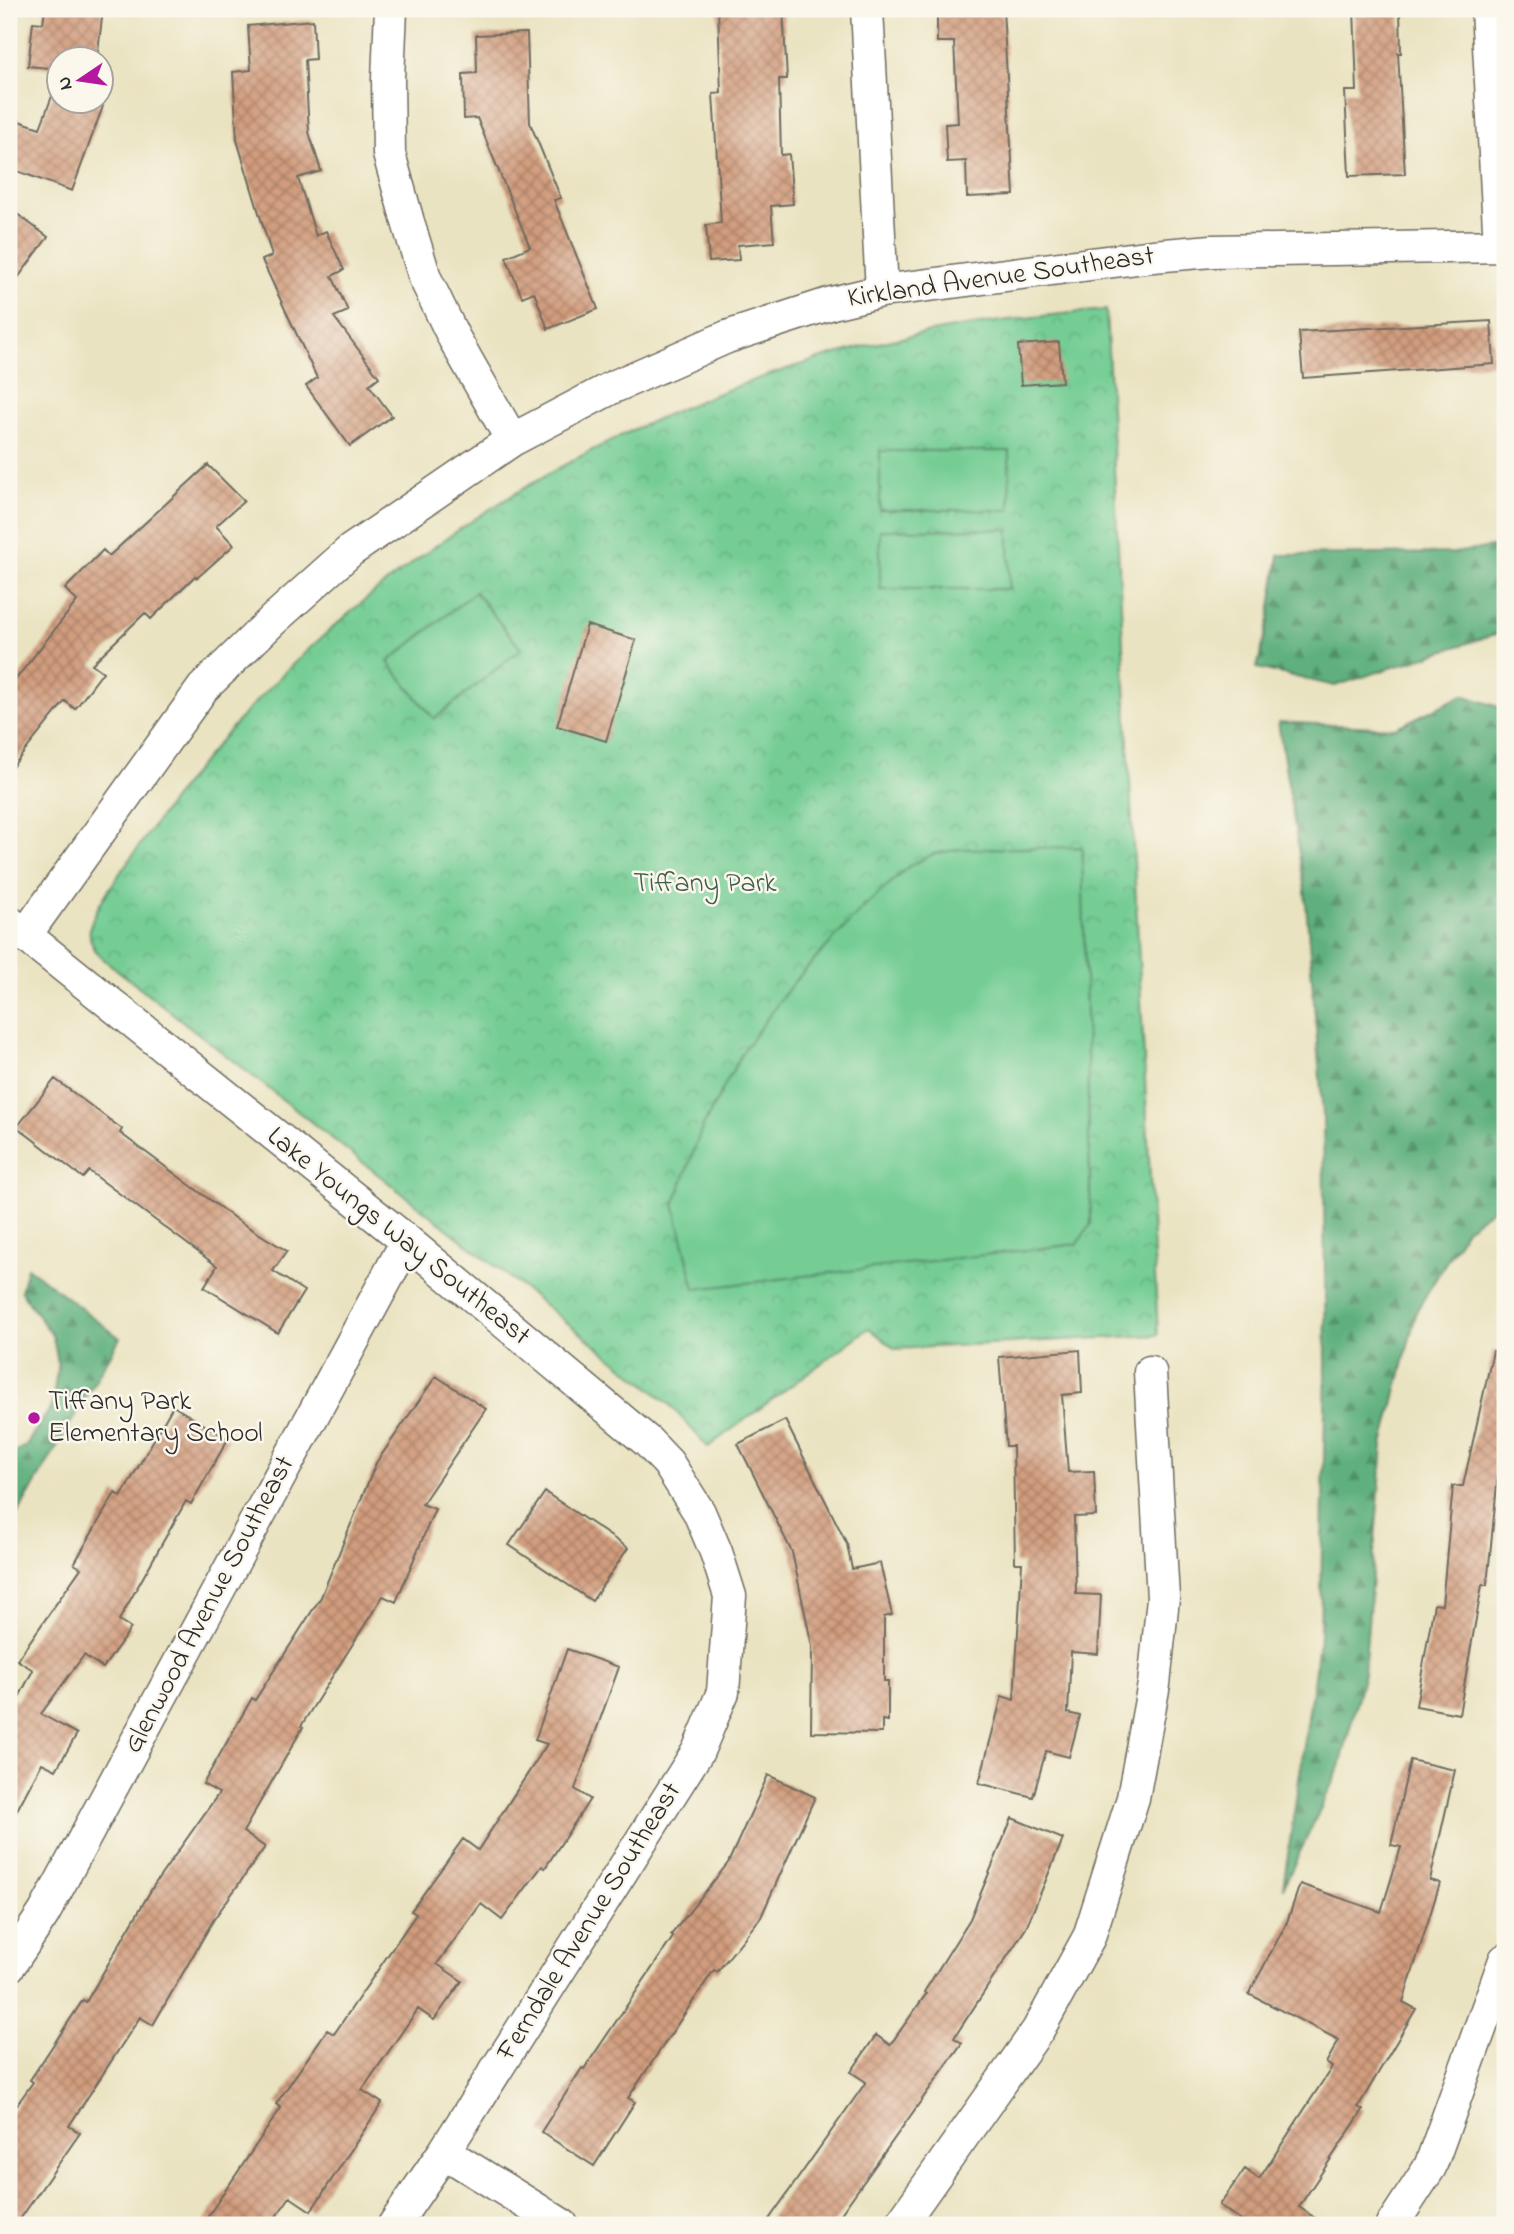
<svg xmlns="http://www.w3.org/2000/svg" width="1514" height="2234" font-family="'Indie Flower',sans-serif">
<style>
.forest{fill:url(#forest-firs);stroke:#456e54;stroke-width:2}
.park{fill:url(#park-crowns);stroke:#507c60;stroke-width:2}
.garden{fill:#74cd94;stroke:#507c60;stroke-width:2}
.building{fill:url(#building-cross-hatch)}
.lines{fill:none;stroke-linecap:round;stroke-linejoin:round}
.minor-casing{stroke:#6e6b60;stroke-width:35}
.minor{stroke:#fff;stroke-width:32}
.poi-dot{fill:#b5179e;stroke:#fbf7ec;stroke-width:2.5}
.labels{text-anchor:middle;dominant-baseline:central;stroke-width:5;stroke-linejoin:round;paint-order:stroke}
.street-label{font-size:28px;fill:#2b2b2b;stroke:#fbf7ec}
.park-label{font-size:28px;fill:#415c4a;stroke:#fbf7ec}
.poi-label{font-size:28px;fill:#2b2b2b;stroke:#fbf7ec;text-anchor:start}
</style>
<defs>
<pattern id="forest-firs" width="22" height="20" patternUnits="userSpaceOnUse" patternTransform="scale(1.75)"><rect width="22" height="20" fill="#5fb07e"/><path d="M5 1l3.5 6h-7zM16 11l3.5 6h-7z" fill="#4f8f67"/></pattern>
<pattern id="park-crowns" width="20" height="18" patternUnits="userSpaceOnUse" patternTransform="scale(1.75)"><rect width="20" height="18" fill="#74cd94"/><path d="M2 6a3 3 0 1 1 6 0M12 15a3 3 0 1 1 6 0" fill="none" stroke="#65b080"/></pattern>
<pattern id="building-cross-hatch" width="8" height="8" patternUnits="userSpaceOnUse" patternTransform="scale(1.75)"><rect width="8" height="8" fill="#d29d7e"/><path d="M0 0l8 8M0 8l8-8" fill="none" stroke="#ab8067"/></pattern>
</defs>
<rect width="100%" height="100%" fill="#fbf7ec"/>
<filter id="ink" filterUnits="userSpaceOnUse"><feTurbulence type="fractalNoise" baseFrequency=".0143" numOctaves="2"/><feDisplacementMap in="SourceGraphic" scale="14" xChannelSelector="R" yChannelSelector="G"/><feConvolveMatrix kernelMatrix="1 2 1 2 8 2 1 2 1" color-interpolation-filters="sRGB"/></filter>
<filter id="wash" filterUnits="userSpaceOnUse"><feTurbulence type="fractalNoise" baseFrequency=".00686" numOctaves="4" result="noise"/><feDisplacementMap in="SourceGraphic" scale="28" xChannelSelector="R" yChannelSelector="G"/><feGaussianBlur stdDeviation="1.57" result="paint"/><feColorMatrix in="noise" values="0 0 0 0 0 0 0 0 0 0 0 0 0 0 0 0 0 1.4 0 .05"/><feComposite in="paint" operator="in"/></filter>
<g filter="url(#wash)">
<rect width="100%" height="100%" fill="#eae3c1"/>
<path class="forest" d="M 1505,545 L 1505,631 L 1335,686 L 1257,668 L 1269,620 L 1279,555 L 1454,553 Z
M 1463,695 L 1505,709 L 1505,1199 L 1466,1229 L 1417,1310 L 1383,1444 L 1364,1673 L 1340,1767 L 1283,1888 L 1320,1636 L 1326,1364 L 1323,1115 L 1305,891 L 1278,722 L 1395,728 Z
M 27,1267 L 120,1338 L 9,1529 L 9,1456 L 26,1445 L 52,1406 L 58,1363 L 53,1337 L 21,1291 Z"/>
<path class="park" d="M 1106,310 L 1158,1335 L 895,1349 L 869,1328 L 708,1447 L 670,1405 L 649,1387 L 102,958 C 93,949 87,937 91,924 C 96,904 129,861 142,842 C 303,608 551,438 822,358 C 915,330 1010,318 1106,310 Z"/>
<path class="garden" d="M 880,451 L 1009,451 L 1010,510 L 880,510 Z
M 1009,529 L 1009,589 L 880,589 L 880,530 Z
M 475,592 L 521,649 L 434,719 L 388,662 Z
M 1082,847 L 1091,1224 L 1077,1244 L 695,1289 L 674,1205 L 702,1128 L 743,1051 L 793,983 L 861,910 L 909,866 L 933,854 L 961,849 Z"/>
<g id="blocks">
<path class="building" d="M 45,9 L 103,9 L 97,60 L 60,60 L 60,69 L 28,66 L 33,22 L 43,23 Z
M 718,9 L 783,9 L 787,79 L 779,79 L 781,155 L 789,154 L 793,204 L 771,206 L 774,242 L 738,245 L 739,260 L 709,262 L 706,225 L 721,223 L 713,94 L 721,93 Z
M 937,9 L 1003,9 L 1014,195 L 967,197 L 966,161 L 947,162 L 945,124 L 958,123 L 954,42 L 937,42 Z
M 1354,9 L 1400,9 L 1401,53 L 1398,53 L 1405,174 L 1349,176 L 1345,91 L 1357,91 Z
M 313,20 L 315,59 L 305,60 L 309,132 L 321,171 L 298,178 L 316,236 L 326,231 L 344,270 L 332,276 L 348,311 L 334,317 L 379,377 L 369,385 L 392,416 L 350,446 L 306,386 L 317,378 L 262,260 L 272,256 L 237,140 L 233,72 L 251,70 L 248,26 Z
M 527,33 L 530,123 L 561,198 L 554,200 L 598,309 L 548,329 L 534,292 L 522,297 L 506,257 L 530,247 L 477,118 L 464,119 L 463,74 L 477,73 L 476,35 Z
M 60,75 L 60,102 L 92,102 L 103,106 L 72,191 L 9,168 L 9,149 L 19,121 L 40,128 Z
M 9,208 L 48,237 L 9,290 Z
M 1491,321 L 1494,364 L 1303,378 L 1299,332 Z
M 1059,342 L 1062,382 L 1021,385 L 1018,345 Z
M 208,465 L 244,501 L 216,526 L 234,545 L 197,578 L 195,576 L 151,619 L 145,613 L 92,664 L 103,672 L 75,709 L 65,701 L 9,771 L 9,688 L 77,601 L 65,589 L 103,550 L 109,556 Z
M 587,625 L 636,640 L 606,741 L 557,726 Z
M 55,1079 L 122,1129 L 120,1133 L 237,1220 L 287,1251 L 273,1271 L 304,1291 L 278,1333 L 204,1287 L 217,1266 L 89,1171 L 83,1178 L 17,1127 Z
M 1080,1350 L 1082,1393 L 1062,1395 L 1068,1472 L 1094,1471 L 1096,1516 L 1074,1517 L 1076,1594 L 1101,1595 L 1098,1654 L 1071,1652 L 1068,1713 L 1080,1716 L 1069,1757 L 1046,1751 L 1033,1797 L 979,1783 L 1002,1696 L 1014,1700 L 1022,1563 L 1015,1563 L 1013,1446 L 1006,1446 L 999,1357 Z
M 1493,1351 L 1505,1352 L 1505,1457 L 1500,1455 L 1487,1585 L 1482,1585 L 1459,1714 L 1416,1706 L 1434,1604 L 1442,1605 L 1453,1486 L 1463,1486 Z
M 436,1376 L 486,1409 L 422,1504 L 435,1509 L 396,1602 L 383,1596 L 301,1726 L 303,1727 L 243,1832 L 265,1847 L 214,1919 L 153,2025 L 140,2017 L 69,2126 L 80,2133 L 16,2225 L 9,2225 L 9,2116 L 33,2082 L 30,2080 L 83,2000 L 86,2002 L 154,1885 L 219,1793 L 203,1784 L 252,1698 L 255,1700 L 321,1597 L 376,1463 Z
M 173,1406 L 228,1439 L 191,1504 L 186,1501 L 119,1620 L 131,1628 L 103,1668 L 84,1655 L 41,1714 L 77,1734 L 56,1770 L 42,1763 L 9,1825 L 9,1696 L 17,1701 L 33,1670 L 17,1660 L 81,1568 L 74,1564 L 115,1493 L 121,1497 Z
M 785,1420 L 847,1544 L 852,1569 L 880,1563 L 892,1615 L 884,1617 L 884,1681 L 888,1681 L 888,1721 L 882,1720 L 882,1733 L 811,1732 L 812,1646 L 792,1552 L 738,1444 Z
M 545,1492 L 628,1548 L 592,1601 L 509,1545 Z
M 567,1649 L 619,1667 L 575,1789 L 590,1799 L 545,1868 L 542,1866 L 502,1920 L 481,1904 L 437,1964 L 462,1981 L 434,2020 L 418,2009 L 362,2090 L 382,2103 L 311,2211 L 290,2197 L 270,2225 L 202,2225 L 281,2108 L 276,2104 L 327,2030 L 334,2034 L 416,1914 L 411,1911 L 463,1839 L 478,1850 L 547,1744 L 535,1740 Z
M 1410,1760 L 1455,1770 L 1430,1880 L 1440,1883 L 1403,2002 L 1416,2009 L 1358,2107 L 1363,2110 L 1299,2207 L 1325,2225 L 1247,2225 L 1219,2205 L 1245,2169 L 1259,2179 L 1332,2067 L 1326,2063 L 1339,2040 L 1249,1994 L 1287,1922 L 1300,1884 L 1381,1912 L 1401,1847 L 1391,1845 Z
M 768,1775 L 815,1797 L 761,1917 L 717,1972 L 714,1970 L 628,2098 L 635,2102 L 594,2166 L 541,2132 L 582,2068 L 584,2069 L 673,1937 L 671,1935 L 728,1863 Z
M 1012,1818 L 1063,1839 L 1026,1928 L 954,2038 L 962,2043 L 833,2225 L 765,2225 L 866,2082 L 851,2072 L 876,2035 L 890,2045 L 926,1994 L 924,1992 L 970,1919 Z"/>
</g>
</g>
<g filter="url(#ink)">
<use href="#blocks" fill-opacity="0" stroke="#6e6b60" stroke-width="2"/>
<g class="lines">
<defs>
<path id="minor" d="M 391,9 L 388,79 L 389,154 L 408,222 L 425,278 L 454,338 L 512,440
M 867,9 L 882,291
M 1487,9 L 1500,246
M 10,923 L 407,1241 L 648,1442 L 668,1463 L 699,1512 L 716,1552 L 730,1596 L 723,1692 L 698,1751 L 444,2152 L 394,2225
M 26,934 L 203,688 L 273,620 L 350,551 L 512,440 L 611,388 L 727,337 L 832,303 L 882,291 L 1153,256 L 1212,251 L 1505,246
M 9,1966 L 44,1913 L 407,1241
M 444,2152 L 562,2225
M 900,2225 L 1038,2030 L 1089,1937 L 1133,1798 L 1154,1684 L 1163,1598 L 1150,1372
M 1392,2225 L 1430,2167 L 1505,1960"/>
</defs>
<use href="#minor" class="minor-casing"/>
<use href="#minor" class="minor"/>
</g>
</g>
<circle class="poi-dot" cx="34" cy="1418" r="7"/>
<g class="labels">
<g class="street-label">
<text transform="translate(1001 278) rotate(-8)">Kirkland Avenue Southeast</text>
<text transform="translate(398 1237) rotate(39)">Lake Youngs Way Southeast</text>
<text transform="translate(210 1605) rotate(-62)">Glenwood Avenue Southeast</text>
<text transform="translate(590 1922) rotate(-58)">Ferndale Avenue Southeast</text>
</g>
<g class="park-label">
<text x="705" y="884">Tiffany Park</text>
</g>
<g class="poi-label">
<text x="48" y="1402">Tiffany Park<tspan x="48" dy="32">Elementary School</tspan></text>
</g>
</g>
<rect width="1514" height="2234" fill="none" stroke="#fbf7ec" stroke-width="35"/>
<g transform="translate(80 80) rotate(257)"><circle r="33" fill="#fbf7ec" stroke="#a8a59f" stroke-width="2"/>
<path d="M0-5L12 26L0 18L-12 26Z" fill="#b5179e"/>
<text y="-10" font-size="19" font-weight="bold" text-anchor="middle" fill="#2b2b2b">N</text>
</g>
</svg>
